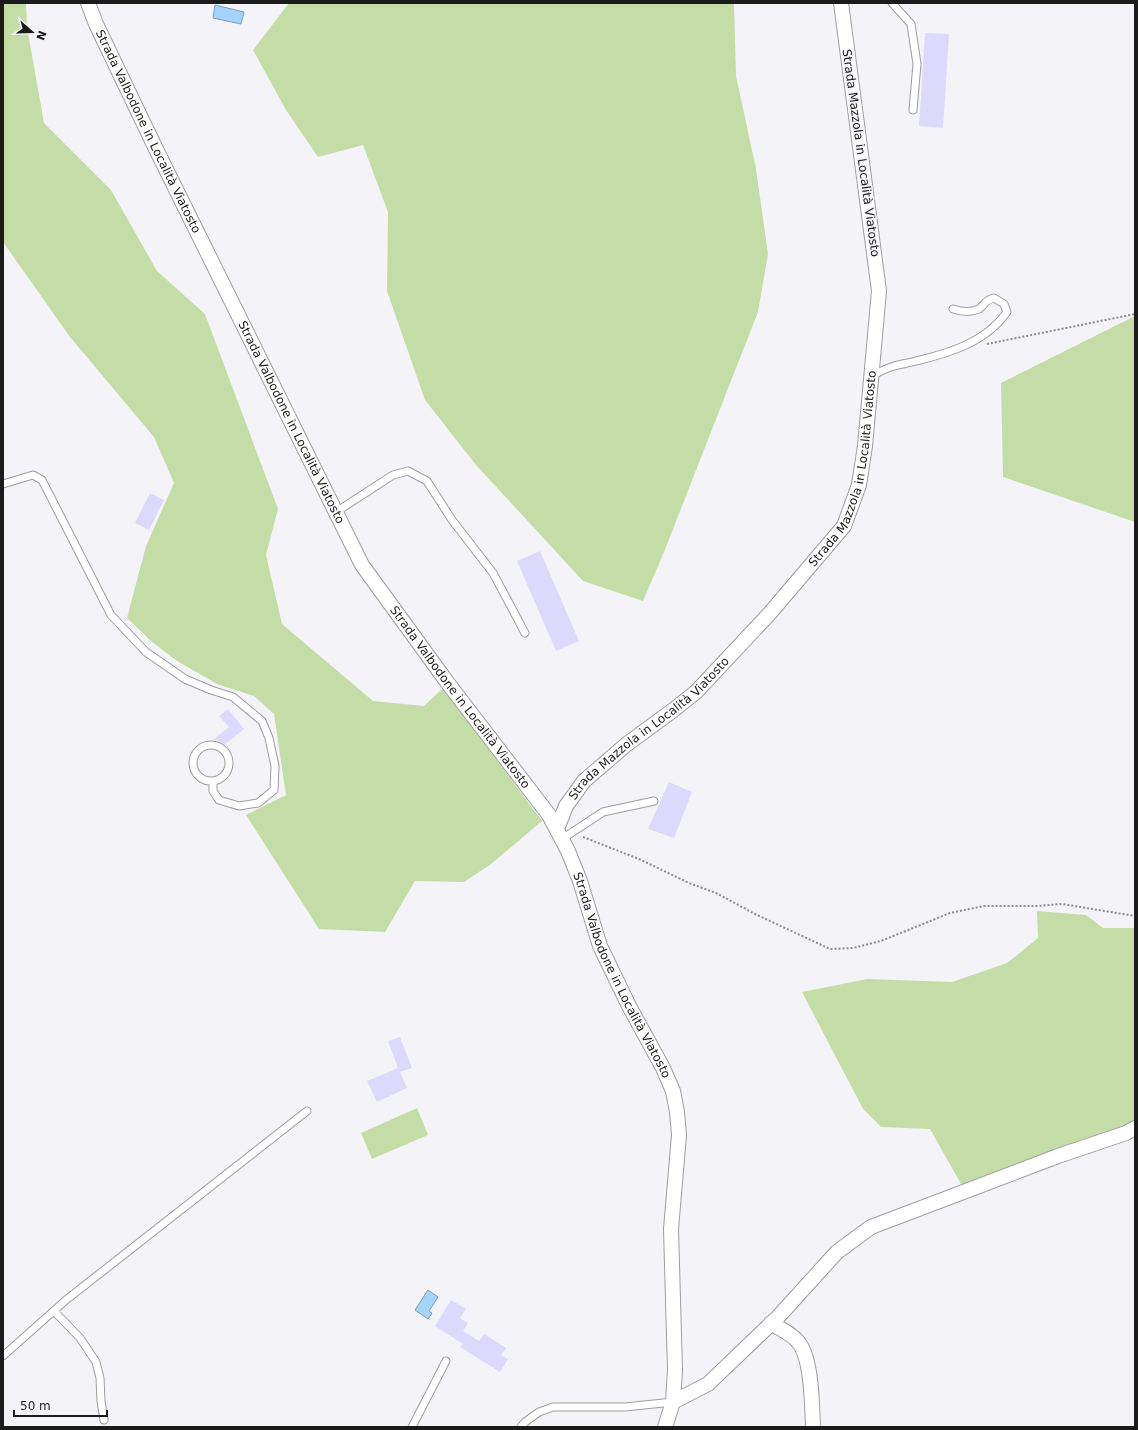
<svg xmlns="http://www.w3.org/2000/svg" width="1138" height="1430" font-family="'DejaVu Sans',sans-serif">
<style>
.green{fill:#c4dda7}
.water{fill:#a5d4fb;stroke:#7c9cb8}
.building{fill:#dcd9fd}
.lines{fill:none;stroke-linecap:round;stroke-linejoin:round}
.lane-casing{stroke:#9d9da1;stroke-width:9}
.street-casing{stroke:#9d9da1;stroke-width:16}
.path{stroke:#8b8b8d;stroke-width:2;stroke-dasharray:2 2;stroke-linecap:butt}
.lane{stroke:#fff;stroke-width:7}
.street{stroke:#fff;stroke-width:14}
.labels{text-anchor:middle;dominant-baseline:central;stroke-width:3;stroke-linejoin:round;paint-order:stroke}
.street-label{font-size:12px;fill:#1b1b1c;stroke:#f4f4f8}
</style>
<rect width="100%" height="100%" fill="#f4f4f8"/>
<path class="green" d="M 3,3 L 26,3 L 27,27 L 44,123 L 111,190 L 157,271 L 205,314 L 278,509 L 266,555 L 282,624 L 373,701 L 424,706 L 443,688 L 542,821 L 491,864 L 464,882 L 415,881 L 385,932 L 319,929 L 246,815 L 286,795 L 274,714 L 254,696 L 217,684 L 177,661 L 152,642 L 127,618 L 146,546 L 174,483 L 154,437 L 70,337 L 3,242 Z
M 289,3 L 734,3 L 736,76 L 756,169 L 768,254 L 758,312 L 664,552 L 643,601 L 583,581 L 476,465 L 425,400 L 387,291 L 388,212 L 363,145 L 318,157 L 286,110 L 253,50 Z
M 1135,316 L 1135,522 L 1003,477 L 1001,383 Z
M 1037,911 L 1086,915 L 1103,928 L 1135,928 L 1135,1128 L 965,1191 L 930,1129 L 881,1127 L 863,1109 L 802,992 L 867,979 L 952,982 L 1007,963 L 1038,938 Z
M 417,1108 L 428,1135 L 372,1159 L 361,1133 Z"/>
<path class="water" d="M 215,5 L 244,12 L 241,24 L 213,18 Z
M 428,1290 L 438,1297 L 429,1311 L 432,1313 L 428,1319 L 415,1310 Z"/>
<path class="building" d="M 925,33 L 949,34 L 943,128 L 919,126 Z
M 150,493 L 164,500 L 149,530 L 135,523 Z
M 540,551 L 579,641 L 556,651 L 517,561 Z
M 228,709 L 244,729 L 222,747 L 215,738 L 229,727 L 219,716 Z
M 669,782 L 692,792 L 674,838 L 648,829 Z
M 400,1037 L 412,1068 L 400,1072 L 407,1088 L 377,1102 L 367,1081 L 398,1068 L 388,1041 Z
M 451,1300 L 466,1309 L 460,1318 L 468,1323 L 463,1331 L 479,1341 L 484,1334 L 506,1348 L 501,1355 L 508,1359 L 500,1372 L 460,1347 L 463,1344 L 435,1326 Z"/>
<g class="lines">
<defs>
<path id="lane" d="M 892,3 L 911,24 L 917,64 L 913,110
M 872,376 C 879,372 887,368 894,366 C 901,364 909,363 916,361 C 950,353 986,342 1007,312 L 1004,304 L 994,298 C 983,301 986,304 979,309 C 970,313 962,312 953,309
M 3,484 L 33,475 L 42,480 L 111,615 L 146,652 L 185,679 L 211,690 L 233,697 L 262,721 L 269,738 L 275,766 L 274,790 L 258,803 L 239,806 L 219,800 L 213,791 L 213,782
M 336,512 L 393,475 L 408,471 L 427,481 L 452,520 L 493,573 L 525,633
M193 763a18 18 0 1 1 36 0a18 18 0 1 1-36 0Z
M 562,839 L 603,812 L 654,801
M 54,1311 L 80,1338 L 96,1362 L 100,1378 L 101,1401 L 104,1420
M 3,1356 L 66,1300 L 307,1111
M 412,1427 L 446,1361
M 521,1427 L 525,1422 L 539,1412 L 553,1407 L 625,1407 L 673,1402"/>
<g id="street">
<path id="s1" d="M 88,3 L 96,24 L 155,147 L 362,565 L 447,682 L 549,815 L 568,851 L 580,881 L 600,946 L 629,1006 L 663,1068 L 673,1091 L 677,1112 L 679,1135 L 671,1229 L 675,1370 L 673,1402 L 665,1427"/>
<path id="s2" d="M 557,829 L 566,806 L 584,781 L 627,744 L 672,711 L 696,692 L 770,613 L 844,526 L 859,485 L 865,446 L 879,291 L 841,3"/>
<path d="M 771,1323 C 780,1329 793,1334 799,1343 C 812,1360 812,1405 813,1427"/>
<path d="M 673,1402 L 708,1384 L 778,1317 L 837,1252 L 871,1227 L 1058,1156 L 1126,1133 L 1135,1128"/>
</g>
</defs>
<use href="#lane" class="lane-casing"/>
<use href="#street" class="street-casing"/>
<path class="path" d="M 987,344 L 1135,314
M 583,837 L 639,859 L 689,883 L 716,893 L 755,914 L 830,949 L 853,948 L 881,941 L 950,913 L 984,906 L 1037,906 L 1062,904 L 1135,916"/>
<use href="#lane" class="lane"/>
<use href="#street" class="street"/>
</g>
<g class="labels">
<g class="street-label">
<text stroke="none"><textPath href="#s1" startOffset="142">Strada Valbodone in Località Viatosto</textPath></text>
<text transform="translate(861 153) rotate(82)">Strada Mazzola in Località Viatosto</text>
<text stroke="none"><textPath href="#s1" startOffset="466">Strada Valbodone in Località Viatosto</textPath></text>
<text stroke="none"><textPath href="#s2" startOffset="475">Strada Mazzola in Località Viatosto</textPath></text>
<text stroke="none"><textPath href="#s1" startOffset="790">Strada Valbodone in Località Viatosto</textPath></text>
<text stroke="none"><textPath href="#s2" startOffset="139">Strada Mazzola in Località Viatosto</textPath></text>
<text stroke="none"><textPath href="#s1" startOffset="1114">Strada Valbodone in Località Viatosto</textPath></text>
</g>
</g>
<rect width="1138" height="1430" fill="none" stroke="#1b1b1c" stroke-width="8"/>
<g transform="translate(32 32) rotate(110)" stroke="#f4f4f8" stroke-width="3" paint-order="stroke">
<path d="M0-3L7 15L0 10L-7 15Z" fill="#1b1b1c"/>
<text y="-6" font-size="11" font-weight="bold" text-anchor="middle" fill="#1b1b1c">N</text>
</g>
<path d="M14 1410v6h93v-6" fill="none" stroke="#1b1b1c" stroke-width="2"/>
<text x="20" y="1410" font-size="12" fill="#1b1b1c" stroke="#f4f4f8" stroke-width="3" paint-order="stroke">50 m</text>
</svg>
